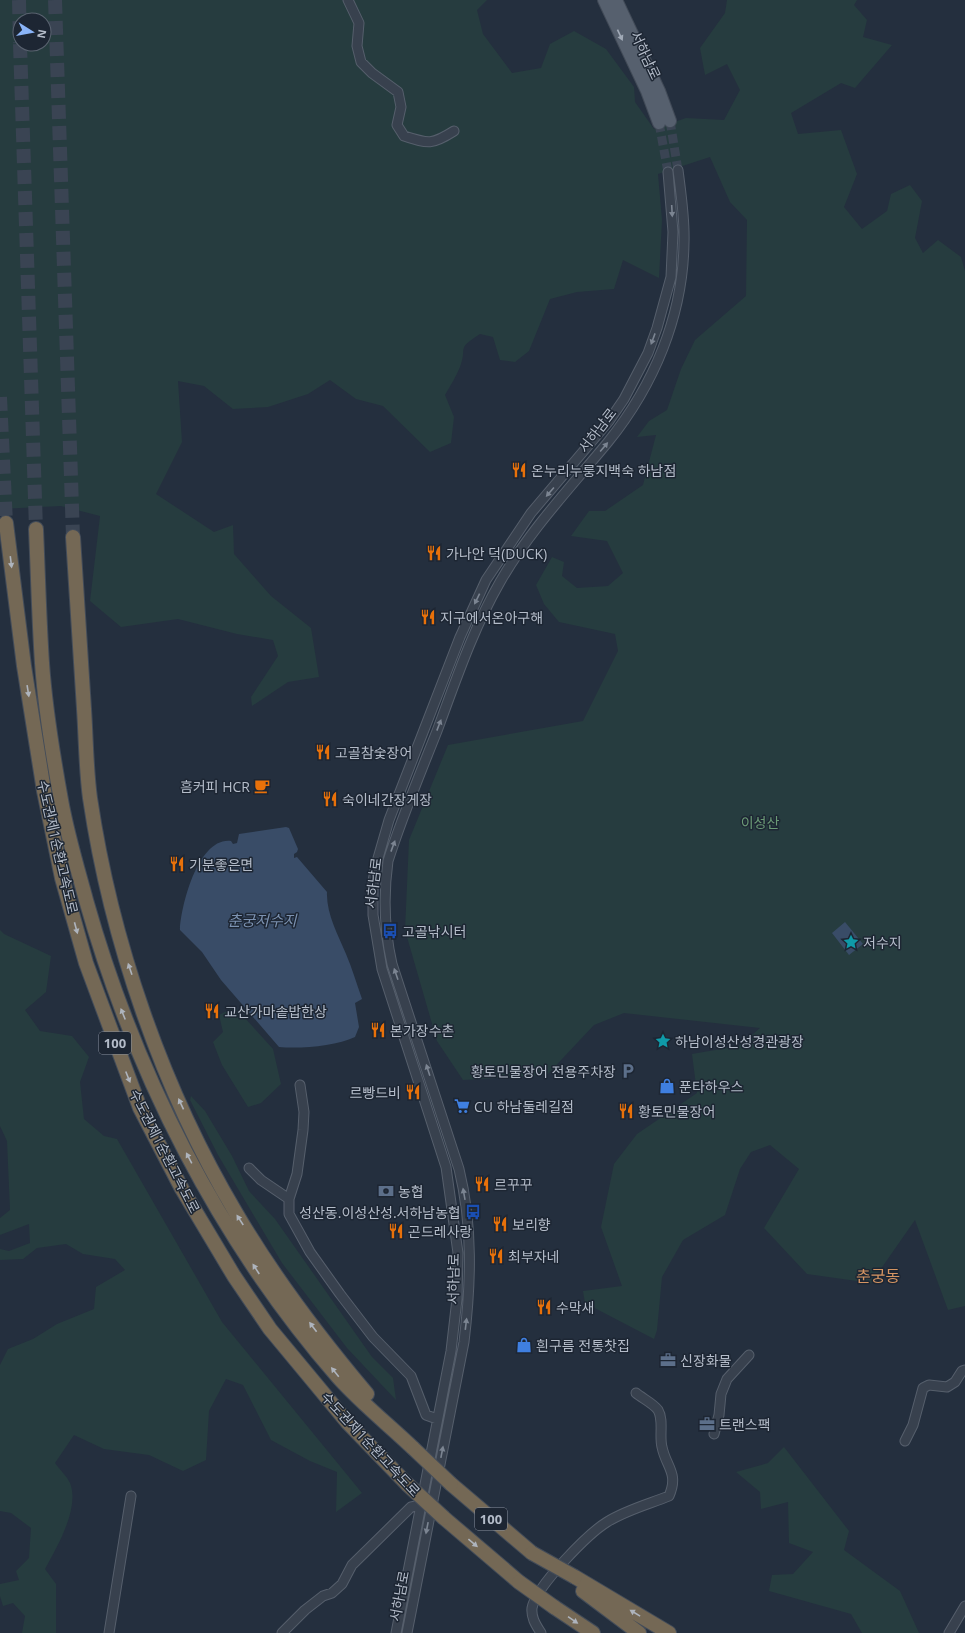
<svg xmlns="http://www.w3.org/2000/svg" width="965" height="1633" font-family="'Open Sans','Noto Sans KR',sans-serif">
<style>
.green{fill:#263c3f;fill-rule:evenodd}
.water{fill:#394c67}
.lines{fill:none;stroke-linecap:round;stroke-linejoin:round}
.minor-tunnel{stroke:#3a4453;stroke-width:9;stroke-dasharray:9 4.5;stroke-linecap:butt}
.highway-tunnel{stroke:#3a4453;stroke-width:14;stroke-dasharray:14 7;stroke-linecap:butt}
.minor-casing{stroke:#565f6c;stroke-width:11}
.major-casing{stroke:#414a57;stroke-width:14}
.highway-casing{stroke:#434c59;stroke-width:16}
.minor{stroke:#38414e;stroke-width:9}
.major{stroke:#56606e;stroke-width:12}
.highway{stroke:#746855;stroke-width:14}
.highway-bridge-casing{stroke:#434c59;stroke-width:16;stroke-linecap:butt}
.highway-bridge{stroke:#746855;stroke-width:14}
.oneway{fill:#a1aab7}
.oneway2{fill:#7c8592}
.oneway3{fill:#aeb4bd}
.labels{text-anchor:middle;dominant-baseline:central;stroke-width:3;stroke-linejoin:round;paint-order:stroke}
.shield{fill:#1d2633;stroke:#878f9c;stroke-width:1}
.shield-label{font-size:13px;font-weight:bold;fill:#b4bcc9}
.street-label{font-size:14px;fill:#b4bcc9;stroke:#1d2633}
.poi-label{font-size:14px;fill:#b4bcc9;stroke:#1d2633;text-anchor:start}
.park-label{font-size:14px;fill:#6b9a76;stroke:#1d2633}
.water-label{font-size:15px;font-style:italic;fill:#7c92b1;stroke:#1d2633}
.quarter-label{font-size:16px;fill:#d59563;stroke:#1d2633}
</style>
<rect width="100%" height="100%" fill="#242f3e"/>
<path class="green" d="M 0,0 L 487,0 L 477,10 L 483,34 L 512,73 L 541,68 L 550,44 L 574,31 L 606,49 L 634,87 L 635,102 L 654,129 L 686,118 L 724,120 L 740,90 L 727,64 L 705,75 L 700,48 L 725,13 L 727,0 L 857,0 L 854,5 L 867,20 L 863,37 L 892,45 L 855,88 L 841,83 L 791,113 L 798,134 L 841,130 L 857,174 L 844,207 L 862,229 L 887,211 L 891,194 L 910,185 L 922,201 L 915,238 L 923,253 L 938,240 L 961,257 L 965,271 L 965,1306 L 948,1310 L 915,1220 L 871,1283 L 807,1274 L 764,1228 L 799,1169 L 770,1145 L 751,1152 L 740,1169 L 725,1215 L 683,1240 L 662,1277 L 657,1330 L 654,1339 L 585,1303 L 583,1291 L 622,1286 L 601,1227 L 614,1164 L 637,1134 L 697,1093 L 692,1054 L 739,1046 L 760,1028 L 624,1013 L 594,1025 L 547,1075 L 463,1080 L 437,1041 L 405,930 L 409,840 L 448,745 L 583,721 L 618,651 L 615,634 L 559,622 L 544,604 L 536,585 L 552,557 L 564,562 L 562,576 L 577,588 L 608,586 L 623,573 L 607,541 L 571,536 L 589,511 L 605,511 L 643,485 L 656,435 L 637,437 L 649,421 L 667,410 L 681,369 L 695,340 L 746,296 L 747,220 L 730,202 L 710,157 L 658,174 L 662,220 L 659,278 L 623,260 L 614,289 L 577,292 L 550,299 L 529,351 L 515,362 L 500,360 L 493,337 L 480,334 C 455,350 468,346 460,367 C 456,377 450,386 445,395 L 454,417 L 451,443 L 430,452 L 383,406 L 356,399 L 330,380 L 308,394 L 268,407 L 233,409 L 204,386 L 178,381 L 182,442 L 156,494 L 214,532 L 233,525 L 234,554 L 271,596 L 311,628 L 319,677 L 288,682 L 252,706 L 251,697 L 278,656 L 273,640 L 237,634 L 178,619 L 121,627 L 90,601 L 100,516 L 61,506 L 0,509 ZM 20,20 L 44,20 L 44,44 L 20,44 Z
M 0,930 L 4,934 L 51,956 L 46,992 L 25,1010 L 40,1031 L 72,1036 L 89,1057 L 80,1082 L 84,1119 L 104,1136 L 117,1139 L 222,1322 L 362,1493 L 336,1512 L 337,1472 L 310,1461 L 271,1440 L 243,1385 L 226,1379 L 209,1411 L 206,1460 L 183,1471 L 149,1455 L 104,1449 L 74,1435 L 55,1463 C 59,1469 67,1476 70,1483 C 80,1508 57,1547 45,1569 L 56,1584 L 56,1633 L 22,1633 L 25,1616 L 13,1603 L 3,1606 L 0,1596 L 0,1584 L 19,1580 L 16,1571 L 29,1558 L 31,1528 L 11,1513 L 0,1511 L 0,1365 L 8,1349 L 33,1339 L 57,1324 L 94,1309 L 96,1287 L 125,1270 L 115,1259 L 83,1254 L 66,1244 L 37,1248 L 23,1259 L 0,1260 L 0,1249 L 9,1251 L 30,1243 L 29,1224 L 0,1235 L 0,1218 L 10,1210 L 7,1141 L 0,1126 Z
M 235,1007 L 273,1049 L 281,1084 L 261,1103 L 248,1107 L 222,1065 L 213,1042 L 223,1032 L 219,1015 Z
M 191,1096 L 205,1111 L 232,1156 L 249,1191 L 275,1219 L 372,1357 L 393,1378 L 396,1400 L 347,1348 L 282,1263 L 218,1155 L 190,1100 Z
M 784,1447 L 849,1531 L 844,1550 L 900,1591 L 919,1633 L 862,1633 L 851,1614 L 769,1591 L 772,1575 L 793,1574 L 813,1552 L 789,1543 L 788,1502 L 761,1509 L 760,1492 L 736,1472 L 768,1463 Z"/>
<path class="water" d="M 286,827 L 289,828 L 298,849 L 297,852 L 294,854 L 294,858 L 297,857 L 327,892 C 326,913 338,935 346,954 C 352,968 356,982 361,996 L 362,999 L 355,1003 L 359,1027 L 355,1037 C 336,1046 301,1049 279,1047 L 221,980 L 202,952 L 180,930 C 181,906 198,837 231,841 L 233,844 L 237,843 L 239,834 Z
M 845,922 L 863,944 L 849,955 L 832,933 Z"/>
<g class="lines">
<path class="minor-tunnel" d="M 670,121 L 678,170
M 659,123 L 668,172"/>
<path class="highway-tunnel" d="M 19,0 L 20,43
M 55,0 L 73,537
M 20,44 L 36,529
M 0,397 L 6,523"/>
<defs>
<path id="minor" d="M 348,0 L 359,23 L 357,46 L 361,62 L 372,73 L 398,92 L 401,107 L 397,125 L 404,136 C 429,144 432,145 454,131
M 300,1085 L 304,1112 L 303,1130 L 297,1174 L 289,1199 L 289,1214 L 310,1252 L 340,1294 L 373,1337 L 411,1376 L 426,1415 L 437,1419
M 249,1168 L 261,1180 L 289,1199
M 714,1434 L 719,1415 L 721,1394 L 727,1379 L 749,1355
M 905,1441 L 913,1425 L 923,1388 L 929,1385 L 947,1387 L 955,1382 L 962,1371 L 965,1370
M 109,1633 L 131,1496
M 282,1633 L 305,1610 L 323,1596 L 332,1593 L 342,1584 L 352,1565 L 411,1507 L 421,1505
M 396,1633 L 451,1351 L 457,1299 L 458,1253 L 446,1167 L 382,969 L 373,915 L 373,881 L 376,865 L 389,820 L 460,637 L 486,580 L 531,513 L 609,421 L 624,399 L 648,353 L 657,328 L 671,277 L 673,232 L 668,172
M 407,1633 L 464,1342 C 471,1284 473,1226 459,1169 L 392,964 C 384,929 383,897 388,861 C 402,817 420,774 437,731 C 456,680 473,629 500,582 C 529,531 571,487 608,442 C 654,385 683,316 684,243 C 685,219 681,194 678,170
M 541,1633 C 536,1625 531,1618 532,1608 C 536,1586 589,1533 607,1522 C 626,1510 649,1504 669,1496 C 679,1473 666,1467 662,1447 C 659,1436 664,1420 658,1410 C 654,1404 642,1398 636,1393
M 949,1633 L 965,1606"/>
<path id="major" d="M 604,0 L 647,91 L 659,123
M 616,0 L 659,91 L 670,121"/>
<path id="highway" d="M 6,523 L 24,666 L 44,791 L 62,878 L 86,963 L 140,1108 L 182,1189 L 234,1276 L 270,1329 L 348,1423 L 407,1484
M 36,529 C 38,574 39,618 42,663 C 45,707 53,756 61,800 C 67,834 77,867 86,900 C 135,1074 219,1240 338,1377 C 361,1403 389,1425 413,1448
M 73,537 C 77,594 80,652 84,709 C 86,738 86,769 90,798 C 111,940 162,1089 236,1213 C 274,1278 319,1337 367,1394
M 451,1484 L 532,1553
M 444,1518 L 519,1582
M 575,1577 L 669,1633
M 583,1591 L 639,1633
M 554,1607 L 593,1633"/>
</defs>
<use href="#minor" class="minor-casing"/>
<use href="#major" class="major-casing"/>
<use href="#highway" class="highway-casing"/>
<use href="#minor" class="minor"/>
<use href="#major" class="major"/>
<use href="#highway" class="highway"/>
<defs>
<path id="highway-bridge" d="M 413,1448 L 451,1484
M 407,1484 L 444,1518
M 532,1553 L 575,1577
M 519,1582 L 554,1607"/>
</defs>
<use href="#highway-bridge" class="highway-bridge-casing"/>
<use href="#highway-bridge" class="highway-bridge"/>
</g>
<defs><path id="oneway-solid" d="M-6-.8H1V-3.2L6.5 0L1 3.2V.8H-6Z"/></defs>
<use class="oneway" href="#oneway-solid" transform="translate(620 35) rotate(65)"/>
<g class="oneway2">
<use href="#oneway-solid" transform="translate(672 211) rotate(87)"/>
<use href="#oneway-solid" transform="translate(653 339) rotate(110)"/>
<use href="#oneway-solid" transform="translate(604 447) rotate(-50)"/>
<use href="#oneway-solid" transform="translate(550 492) rotate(131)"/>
<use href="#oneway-solid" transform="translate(477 599) rotate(116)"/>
<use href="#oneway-solid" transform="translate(439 725) rotate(-69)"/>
<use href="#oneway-solid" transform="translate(393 846) rotate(-70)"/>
<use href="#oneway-solid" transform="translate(396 974) rotate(-109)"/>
<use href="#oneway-solid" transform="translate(428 1070) rotate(-108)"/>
<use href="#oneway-solid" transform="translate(464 1194) rotate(-100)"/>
<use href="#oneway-solid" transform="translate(466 1324) rotate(-83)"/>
<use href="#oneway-solid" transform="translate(442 1452) rotate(-79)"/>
<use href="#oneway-solid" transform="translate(427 1528) rotate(101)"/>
</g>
<g class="oneway3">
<use href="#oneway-solid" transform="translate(11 562) rotate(83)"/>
<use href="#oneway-solid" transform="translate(28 691) rotate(81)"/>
<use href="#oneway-solid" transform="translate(76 928) rotate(75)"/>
<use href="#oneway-solid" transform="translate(130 969) rotate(-109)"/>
<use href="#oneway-solid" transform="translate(123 1014) rotate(-112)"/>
<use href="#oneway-solid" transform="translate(128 1077) rotate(68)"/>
<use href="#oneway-solid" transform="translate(181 1104) rotate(-115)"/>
<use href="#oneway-solid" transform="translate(189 1158) rotate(-118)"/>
<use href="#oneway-solid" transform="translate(240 1220) rotate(-123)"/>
<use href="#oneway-solid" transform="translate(256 1269) rotate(-123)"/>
<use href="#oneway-solid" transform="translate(313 1327) rotate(-127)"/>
<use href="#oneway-solid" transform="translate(335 1372) rotate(-129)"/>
<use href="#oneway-solid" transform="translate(473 1543) rotate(40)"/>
<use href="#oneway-solid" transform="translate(635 1613) rotate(-149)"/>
<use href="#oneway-solid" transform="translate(573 1620) rotate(34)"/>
</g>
<defs>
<symbol id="restaurant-bare" viewBox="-9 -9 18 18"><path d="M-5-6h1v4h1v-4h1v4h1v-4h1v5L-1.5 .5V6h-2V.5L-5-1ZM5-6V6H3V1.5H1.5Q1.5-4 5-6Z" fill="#e8710a" stroke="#1d2633" stroke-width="2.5" paint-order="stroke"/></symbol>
<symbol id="cafe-bare" viewBox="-9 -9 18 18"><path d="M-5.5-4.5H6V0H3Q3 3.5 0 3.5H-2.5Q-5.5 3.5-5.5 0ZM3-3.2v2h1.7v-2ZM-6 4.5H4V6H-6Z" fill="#e8710a" stroke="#1d2633" stroke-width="2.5" paint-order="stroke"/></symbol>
<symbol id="bus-bare" viewBox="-9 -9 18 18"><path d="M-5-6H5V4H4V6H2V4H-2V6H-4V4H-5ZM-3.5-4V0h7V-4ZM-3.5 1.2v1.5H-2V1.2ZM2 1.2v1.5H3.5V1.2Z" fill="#1a4fb4" stroke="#1d2633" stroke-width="2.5" paint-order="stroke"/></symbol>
<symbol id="sight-bare" viewBox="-9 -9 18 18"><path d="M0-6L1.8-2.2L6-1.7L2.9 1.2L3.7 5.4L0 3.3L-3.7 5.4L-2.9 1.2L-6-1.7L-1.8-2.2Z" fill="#0f9aa8" stroke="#1d2633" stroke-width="2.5" paint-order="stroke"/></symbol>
<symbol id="parking-bare" viewBox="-9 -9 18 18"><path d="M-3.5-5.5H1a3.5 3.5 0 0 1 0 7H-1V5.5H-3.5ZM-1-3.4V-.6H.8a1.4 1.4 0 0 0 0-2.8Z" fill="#5c6f8a" stroke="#1d2633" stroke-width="2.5" paint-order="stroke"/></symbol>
<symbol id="shop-bare" viewBox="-9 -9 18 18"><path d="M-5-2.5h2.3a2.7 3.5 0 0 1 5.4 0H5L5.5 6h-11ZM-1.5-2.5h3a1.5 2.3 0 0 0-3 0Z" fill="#3f7fe0" stroke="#1d2633" stroke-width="2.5" paint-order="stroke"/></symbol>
<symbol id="supermarket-bare" viewBox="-9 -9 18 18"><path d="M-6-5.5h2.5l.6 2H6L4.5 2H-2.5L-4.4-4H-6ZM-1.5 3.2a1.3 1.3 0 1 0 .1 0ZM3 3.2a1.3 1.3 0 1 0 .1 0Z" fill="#3f7fe0" stroke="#1d2633" stroke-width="2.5" paint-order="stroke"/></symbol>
<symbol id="bank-bare" viewBox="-9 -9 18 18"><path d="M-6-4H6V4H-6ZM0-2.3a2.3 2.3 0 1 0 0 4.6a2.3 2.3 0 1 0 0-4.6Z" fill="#5c6f8a" stroke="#1d2633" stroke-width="2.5" paint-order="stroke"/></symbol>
<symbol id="office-bare" viewBox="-9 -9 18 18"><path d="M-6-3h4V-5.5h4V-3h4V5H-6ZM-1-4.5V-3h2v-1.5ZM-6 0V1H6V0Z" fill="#5c6f8a" stroke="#1d2633" stroke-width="2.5" paint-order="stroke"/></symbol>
</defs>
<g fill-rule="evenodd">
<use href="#restaurant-bare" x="508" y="459" width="22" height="22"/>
<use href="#restaurant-bare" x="423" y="542" width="22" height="22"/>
<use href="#restaurant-bare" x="417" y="606" width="22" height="22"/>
<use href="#restaurant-bare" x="312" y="741" width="22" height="22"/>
<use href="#cafe-bare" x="251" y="775" width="22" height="22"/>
<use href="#restaurant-bare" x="319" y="788" width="22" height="22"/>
<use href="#restaurant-bare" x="166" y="853" width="22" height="22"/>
<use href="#bus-bare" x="379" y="920" width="22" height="22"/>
<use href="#sight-bare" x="840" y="931" width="22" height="22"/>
<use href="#restaurant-bare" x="201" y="1000" width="22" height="22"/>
<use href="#restaurant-bare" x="367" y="1019" width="22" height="22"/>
<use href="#sight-bare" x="652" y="1030" width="22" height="22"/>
<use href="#parking-bare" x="617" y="1060" width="22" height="22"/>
<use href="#shop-bare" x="656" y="1075" width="22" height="22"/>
<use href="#restaurant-bare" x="402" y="1081" width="22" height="22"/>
<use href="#supermarket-bare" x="451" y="1095" width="22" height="22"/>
<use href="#restaurant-bare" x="615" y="1100" width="22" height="22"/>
<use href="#restaurant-bare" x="471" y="1173" width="22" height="22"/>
<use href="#bank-bare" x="375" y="1180" width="22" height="22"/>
<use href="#bus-bare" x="462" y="1201" width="22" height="22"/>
<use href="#restaurant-bare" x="489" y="1213" width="22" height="22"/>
<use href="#restaurant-bare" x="385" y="1220" width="22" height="22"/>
<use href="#restaurant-bare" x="485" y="1245" width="22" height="22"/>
<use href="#restaurant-bare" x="533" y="1296" width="22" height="22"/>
<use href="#shop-bare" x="513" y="1334" width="22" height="22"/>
<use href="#office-bare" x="657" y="1349" width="22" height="22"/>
<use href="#office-bare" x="696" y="1413" width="22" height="22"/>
</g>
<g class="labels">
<g class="shield">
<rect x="99" y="1032" width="32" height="22" rx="3"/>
<rect x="475" y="1508" width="32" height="22" rx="3"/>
</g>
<g class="shield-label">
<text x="115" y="1043">100</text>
<text x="491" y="1519">100</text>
</g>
<g class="street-label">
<text transform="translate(646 55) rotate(65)">서하남로</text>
<text transform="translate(597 430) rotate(-52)">서하남로</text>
<text transform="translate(58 847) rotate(77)">수도권제1순환고속도로</text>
<text transform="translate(373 883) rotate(-83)">서하남로</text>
<text transform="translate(165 1151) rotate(63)">수도권제1순환고속도로</text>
<text transform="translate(453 1279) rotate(-89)">서하남로</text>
<text transform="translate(371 1444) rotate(47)">수도권제1순환고속도로</text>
<text transform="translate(399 1596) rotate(-79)">서하남로</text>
</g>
<g class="poi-label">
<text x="531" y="470">온누리누룽지백숙 하남점</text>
<text x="446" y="553">가나안 덕(DUCK)</text>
<text x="440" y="617">지구에서온아구해</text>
<text x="335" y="752">고골참숯장어</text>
<text x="250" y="786" text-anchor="end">흠커피 HCR</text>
<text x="342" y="799">숙이네간장게장</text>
<text x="189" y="864">기분좋은면</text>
<text x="402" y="931">고골낚시터</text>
<text x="863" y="942">저수지</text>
<text x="224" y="1011">교산가마솥밥한상</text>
<text x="390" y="1030">본가장수촌</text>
<text x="675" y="1041">하남이성산성경관광장</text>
<text x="616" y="1071" text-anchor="end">황토민물장어 전용주차장</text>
<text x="679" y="1086">푼타하우스</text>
<text x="401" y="1092" text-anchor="end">르빵드비</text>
<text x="474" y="1106">CU 하남둘레길점</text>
<text x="638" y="1111">황토민물장어</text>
<text x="494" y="1184">르꾸꾸</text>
<text x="398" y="1191">농협</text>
<text x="461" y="1212" text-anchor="end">성산동.이성산성.서하남농협</text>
<text x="512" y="1224">보리향</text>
<text x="408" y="1231">곤드레사랑</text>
<text x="508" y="1256">최부자네</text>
<text x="556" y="1307">수막새</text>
<text x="536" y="1345">흰구름 전통찻집</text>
<text x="680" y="1360">신장화물</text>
<text x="719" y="1424">트랜스팩</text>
</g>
<g class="park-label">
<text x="760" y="822">이성산</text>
</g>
<g class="water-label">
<text x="262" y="920">춘궁저수지</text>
</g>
<g class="quarter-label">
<text x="878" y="1276">춘궁동</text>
</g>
</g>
<g transform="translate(32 32) rotate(101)"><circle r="19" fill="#1d2633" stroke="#59626f"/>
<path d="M0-3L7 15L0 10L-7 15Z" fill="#8ab4f8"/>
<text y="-6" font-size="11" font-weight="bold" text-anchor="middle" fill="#b4bcc9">N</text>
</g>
</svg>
